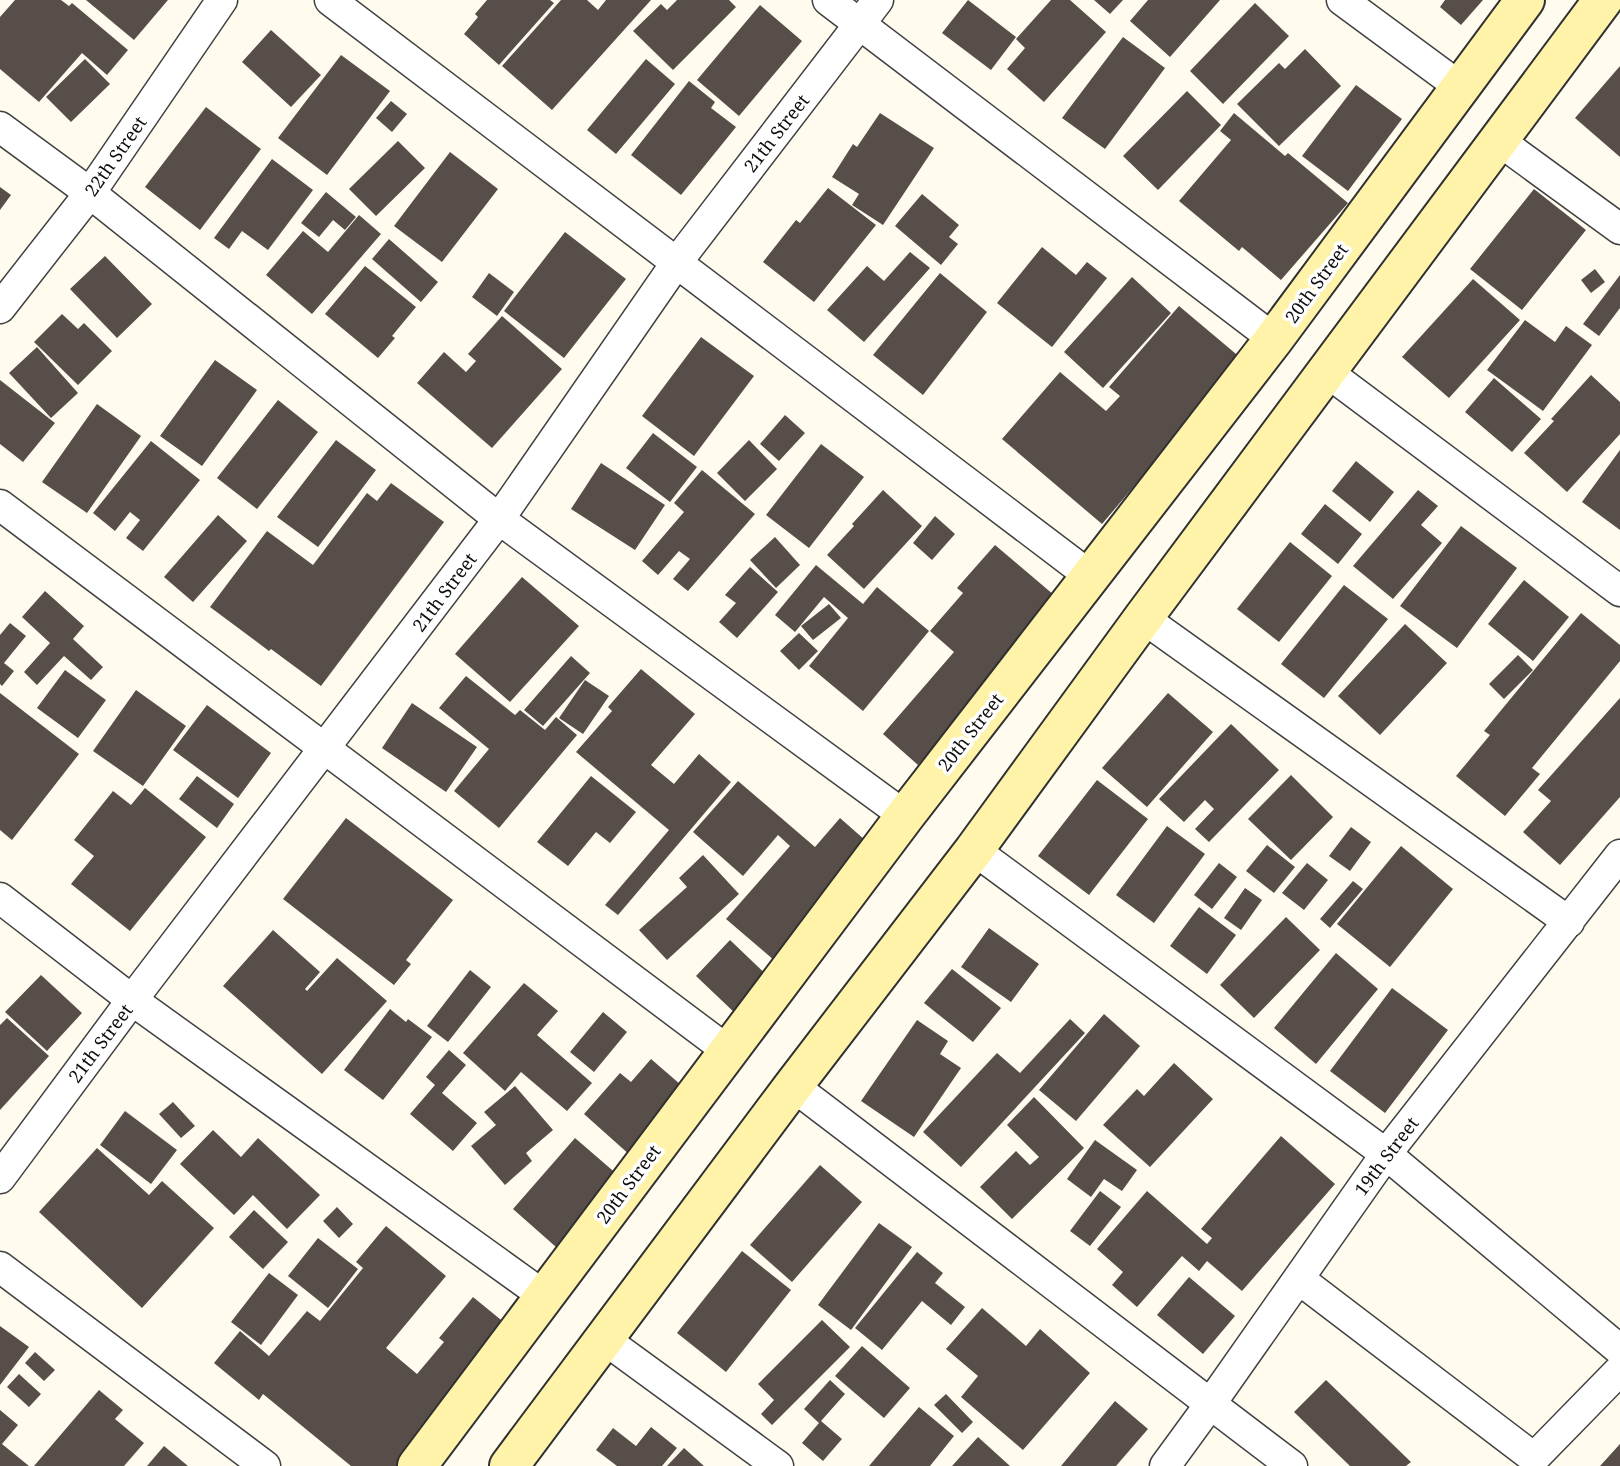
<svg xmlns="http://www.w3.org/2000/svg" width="1620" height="1466" font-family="'Noto Serif',serif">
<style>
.building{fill:#584e49}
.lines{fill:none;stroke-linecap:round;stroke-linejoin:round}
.street-casing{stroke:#414141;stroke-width:33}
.secondary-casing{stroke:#303030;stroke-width:42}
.street{stroke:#fff;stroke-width:30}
.secondary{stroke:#fff3aa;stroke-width:38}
.labels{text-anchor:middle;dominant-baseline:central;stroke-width:7;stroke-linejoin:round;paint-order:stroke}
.street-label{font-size:18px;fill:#0e0e0e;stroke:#fff}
</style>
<rect width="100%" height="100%" fill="#fffbef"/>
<path class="building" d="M 15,0 L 61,0 L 69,6 L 72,3 L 128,50 L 107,75 L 82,53 L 39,102 L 0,69 L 0,17 Z
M 86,0 L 168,0 L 134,40 Z
M 487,0 L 550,0 L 554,3 L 499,65 L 464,34 L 478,17 L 475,14 Z
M 561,0 L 587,0 L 598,10 L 606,0 L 651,0 L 552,110 L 502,66 Z
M 677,0 L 729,0 L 736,7 L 673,70 L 633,31 L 661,4 L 667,10 Z
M 968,0 L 1016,37 L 991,70 L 942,33 Z
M 1051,0 L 1070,0 L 1106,32 L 1044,102 L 1007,69 L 1025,48 L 1016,39 Z
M 1094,0 L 1123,0 L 1110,14 Z
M 1148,0 L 1220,0 L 1170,57 L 1130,21 Z
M 1445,0 L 1483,0 L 1461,25 L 1440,7 Z
M 1255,3 L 1289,36 L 1223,104 L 1190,71 Z
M 760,5 L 802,41 L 739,116 L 697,80 Z
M 271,30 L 321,75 L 291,107 L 242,62 Z
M 1123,37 L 1165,68 L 1105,149 L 1062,118 Z
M 1305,49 L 1341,86 L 1279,146 L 1237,104 L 1279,63 L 1285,69 Z
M 341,55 L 390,91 L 327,175 L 278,138 Z
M 85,59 L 110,84 L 71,122 L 46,97 Z
M 646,59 L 675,84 L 616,154 L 587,130 Z
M 1620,66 L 1620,157 L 1575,118 Z
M 689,81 L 715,102 L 711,108 L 736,127 L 681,195 L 631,155 Z
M 1356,85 L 1402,119 L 1348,191 L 1302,156 Z
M 1187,91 L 1221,125 L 1158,190 L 1123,156 Z
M 391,101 L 407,114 L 392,132 L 376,118 Z
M 206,107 L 261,149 L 200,230 L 145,187 Z
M 880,113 L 934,148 L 883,225 L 852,205 L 859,194 L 832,177 L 853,144 L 857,147 Z
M 1234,113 L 1285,156 L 1288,153 L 1348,203 L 1281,280 L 1242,247 L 1239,251 L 1179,201 L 1231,140 L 1220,131 Z
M 398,141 L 425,168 L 376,216 L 349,189 Z
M 450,152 L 498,189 L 442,262 L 394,226 Z
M 272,159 L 313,190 L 268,250 L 242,231 L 229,249 L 214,238 Z
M 0,187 L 11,195 L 0,210 Z
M 828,188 L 876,225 L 814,302 L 763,262 L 796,220 L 800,223 Z
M 1534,189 L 1586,230 L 1522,310 L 1470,269 Z
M 326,192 L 356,217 L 345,230 L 333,220 L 319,237 L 301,223 Z
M 922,194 L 959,225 L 949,237 L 958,244 L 941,265 L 895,226 Z
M 359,215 L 381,234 L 312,314 L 266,275 L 303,231 L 328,252 Z
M 565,232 L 626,279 L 564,358 L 504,311 Z
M 389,239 L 438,282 L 421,302 L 372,259 Z
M 1042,247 L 1076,275 L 1087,262 L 1107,278 L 1052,347 L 997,303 Z
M 910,252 L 930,268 L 864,342 L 827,310 L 867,266 L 884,281 Z
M 105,256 L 152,304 L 117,338 L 70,289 Z
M 365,266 L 416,307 L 392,336 L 395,338 L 378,358 L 325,314 Z
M 1595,269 L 1605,282 L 1591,293 L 1581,280 Z
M 489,273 L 514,292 L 497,316 L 472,297 Z
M 940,273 L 987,312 L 923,395 L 873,355 Z
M 1620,275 L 1620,308 L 1599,336 L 1583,324 Z
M 1132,277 L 1171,313 L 1103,388 L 1064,352 Z
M 1473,279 L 1520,320 L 1449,398 L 1402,357 Z
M 1179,306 L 1242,359 L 1102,524 L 1002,439 L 1060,372 L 1106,411 L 1120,396 L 1109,387 Z
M 62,314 L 78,329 L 84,323 L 112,351 L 78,385 L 34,342 Z
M 502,316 L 562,369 L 492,448 L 417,383 L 444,352 L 466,372 L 476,361 L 468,354 Z
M 1525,320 L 1555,342 L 1566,326 L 1592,345 L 1543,411 L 1487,370 Z
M 701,337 L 754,376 L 694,456 L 642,416 Z
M 37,347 L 78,393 L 51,418 L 9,373 Z
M 215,360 L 257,390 L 202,466 L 160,436 Z
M 1591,375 L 1620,402 L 1620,434 L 1567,492 L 1524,453 L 1554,421 L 1551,419 Z
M 1494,378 L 1541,419 L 1512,452 L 1465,412 Z
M 0,380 L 55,423 L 23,462 L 0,444 Z
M 278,400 L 318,432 L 257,509 L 217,478 Z
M 97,404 L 141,436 L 87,513 L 42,482 Z
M 785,415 L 805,433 L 779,461 L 760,444 Z
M 653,433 L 697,467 L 670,502 L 626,468 Z
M 336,440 L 376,470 L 318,547 L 277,517 Z
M 749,440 L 777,469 L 745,501 L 717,473 Z
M 151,441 L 200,480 L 143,551 L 126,538 L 140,520 L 130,512 L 115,531 L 93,513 Z
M 821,444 L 864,477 L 809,548 L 766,515 Z
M 1620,450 L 1620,530 L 1582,502 Z
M 1356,461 L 1394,492 L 1370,522 L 1332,491 Z
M 601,463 L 665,505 L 635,550 L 571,509 Z
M 702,470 L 755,514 L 688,591 L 673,579 L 690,559 L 679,551 L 658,575 L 642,561 L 684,512 L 674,503 Z
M 391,483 L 444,522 L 321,686 L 271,649 L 269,651 L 210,607 L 267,531 L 313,565 L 367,493 L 377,501 Z
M 883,490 L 922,526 L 864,589 L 827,555 L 854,526 L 852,524 Z
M 1418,490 L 1438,506 L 1421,525 L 1442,543 L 1393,599 L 1353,566 Z
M 1325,504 L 1362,534 L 1338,564 L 1301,534 Z
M 218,515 L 247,541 L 193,602 L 164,577 Z
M 935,516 L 955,534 L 932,560 L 913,543 Z
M 1461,526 L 1517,568 L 1457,648 L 1400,606 Z
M 775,537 L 800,565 L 776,588 L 750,560 Z
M 1290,542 L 1332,576 L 1279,642 L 1237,609 Z
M 995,545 L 1061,601 L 918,765 L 883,734 L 954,652 L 930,631 L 963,593 L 957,588 Z
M 816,565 L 863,604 L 877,587 L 929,631 L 863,711 L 809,666 L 848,618 L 824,597 L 795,632 L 775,615 Z
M 750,567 L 778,592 L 737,638 L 719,622 L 736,603 L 725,595 Z
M 522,577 L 579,626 L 510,702 L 455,654 Z
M 1524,580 L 1569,617 L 1533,661 L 1488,624 Z
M 1344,585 L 1388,619 L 1324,698 L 1281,664 Z
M 45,591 L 84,626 L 73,639 L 103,667 L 91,680 L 64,656 L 37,685 L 24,672 L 50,643 L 22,617 Z
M 829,604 L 841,618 L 813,640 L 801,626 Z
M 1581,613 L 1620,645 L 1620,661 L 1532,768 L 1540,774 L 1505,816 L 1456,776 L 1490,735 L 1484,731 Z
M 10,623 L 26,636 L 4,663 L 14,671 L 2,686 L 0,684 L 0,635 Z
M 1405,624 L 1447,663 L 1380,735 L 1338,696 Z
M 799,633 L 818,651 L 799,670 L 780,651 Z
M 1518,655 L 1533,670 L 1504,699 L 1489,684 Z
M 571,656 L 590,673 L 543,726 L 524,710 Z
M 641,669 L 695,714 L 651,765 L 674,784 L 699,754 L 731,782 L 618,915 L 605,905 L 669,830 L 576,752 L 612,711 L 608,707 Z
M 65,670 L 106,700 L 78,738 L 37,708 Z
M 466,676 L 515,715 L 520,710 L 545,730 L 556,717 L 577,735 L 499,828 L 454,791 L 489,749 L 439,708 Z
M 585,680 L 609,696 L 583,734 L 559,718 Z
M 136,690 L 186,726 L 143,786 L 93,751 Z
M 0,693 L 79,754 L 12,840 L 0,830 Z
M 1168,693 L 1213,732 L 1147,807 L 1102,768 Z
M 1620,698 L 1620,797 L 1560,865 L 1523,832 L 1551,801 L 1538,790 Z
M 412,703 L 477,747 L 446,792 L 382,748 Z
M 207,705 L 271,753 L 238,798 L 173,750 Z
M 1231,724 L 1279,770 L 1209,842 L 1195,829 L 1214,809 L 1205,800 L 1184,822 L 1159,799 Z
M 1291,775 L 1333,817 L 1291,860 L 1248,819 Z
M 197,776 L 234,804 L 217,828 L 179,799 Z
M 591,776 L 636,812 L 610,843 L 596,832 L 568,866 L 537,842 Z
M 1097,780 L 1148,819 L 1089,895 L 1038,856 Z
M 738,781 L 815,847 L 840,818 L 874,848 L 775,961 L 726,919 L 790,846 L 778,835 L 743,876 L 693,832 Z
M 145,788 L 206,837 L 130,931 L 71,884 L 94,856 L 74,840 L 113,791 L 131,805 Z
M 346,818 L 453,900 L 406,960 L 411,964 L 394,985 L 283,899 Z
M 1167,826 L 1205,854 L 1154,923 L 1116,895 Z
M 1351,827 L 1371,842 L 1350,871 L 1329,856 Z
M 1267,845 L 1295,867 L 1274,893 L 1246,871 Z
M 1401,846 L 1453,889 L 1390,967 L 1337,924 Z
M 703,855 L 739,894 L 667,960 L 639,930 L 687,887 L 679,878 Z
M 1219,863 L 1237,877 L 1212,909 L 1194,895 Z
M 1307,863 L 1328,880 L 1304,910 L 1282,893 Z
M 1353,881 L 1363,889 L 1330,928 L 1320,919 Z
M 1245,888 L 1262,900 L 1241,930 L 1224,918 Z
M 1199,907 L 1236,935 L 1207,974 L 1170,946 Z
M 1286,917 L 1320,950 L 1254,1018 L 1220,985 Z
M 989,928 L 1039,964 L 1011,1002 L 961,967 Z
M 273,930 L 320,972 L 305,989 L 307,991 L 337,958 L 387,1001 L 322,1074 L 223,986 Z
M 730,940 L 772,980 L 737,1015 L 696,976 Z
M 1336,953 L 1378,989 L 1316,1064 L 1274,1028 Z
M 952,969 L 1001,1008 L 973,1042 L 924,1003 Z
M 470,970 L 491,987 L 448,1042 L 427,1026 Z
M 41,975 L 82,1013 L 47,1051 L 5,1012 Z
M 524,983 L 558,1011 L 537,1035 L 592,1083 L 567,1111 L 521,1072 L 505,1091 L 463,1053 Z
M 1392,988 L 1448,1030 L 1385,1113 L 1330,1071 Z
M 390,1009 L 406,1022 L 408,1019 L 432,1037 L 383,1100 L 344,1070 Z
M 603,1012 L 627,1032 L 594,1072 L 570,1052 Z
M 1104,1014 L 1140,1046 L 1076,1121 L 1039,1090 Z
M 7,1018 L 49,1056 L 0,1110 L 0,1025 Z
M 1070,1019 L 1085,1033 L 961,1167 L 923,1132 L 997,1053 L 1020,1073 Z
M 917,1020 L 948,1041 L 940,1054 L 961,1068 L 914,1137 L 861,1101 Z
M 449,1050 L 466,1065 L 442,1093 L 477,1123 L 453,1151 L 410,1114 L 435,1085 L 426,1077 Z
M 651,1059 L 688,1091 L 631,1156 L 584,1114 L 620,1073 L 631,1082 Z
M 1174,1063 L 1213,1099 L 1150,1167 L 1103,1125 L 1137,1089 L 1144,1096 Z
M 515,1086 L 553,1130 L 526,1153 L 532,1161 L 505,1185 L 471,1146 L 496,1125 L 484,1112 Z
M 1034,1097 L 1084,1148 L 1012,1219 L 980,1187 L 1016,1151 L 1030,1165 L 1039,1157 L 1007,1125 Z
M 173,1102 L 195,1126 L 181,1138 L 159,1114 Z
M 125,1111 L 177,1150 L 151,1184 L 100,1145 Z
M 213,1130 L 241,1157 L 258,1138 L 320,1195 L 287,1229 L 253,1195 L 234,1215 L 180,1164 Z
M 1281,1136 L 1335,1184 L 1242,1291 L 1207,1261 L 1199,1271 L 1182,1256 L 1137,1307 L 1112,1285 L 1123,1272 L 1097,1249 L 1147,1191 L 1207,1244 L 1212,1238 L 1201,1229 Z
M 575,1138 L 619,1176 L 556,1247 L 513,1209 Z
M 1095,1140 L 1137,1170 L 1122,1191 L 1104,1179 L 1091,1197 L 1067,1179 Z
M 97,1148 L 149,1195 L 162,1181 L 214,1228 L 142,1308 L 39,1212 Z
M 820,1165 L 862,1202 L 792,1282 L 750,1245 Z
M 1100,1191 L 1121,1207 L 1090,1246 L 1070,1231 Z
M 337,1207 L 353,1224 L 339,1238 L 323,1221 Z
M 254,1210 L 288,1242 L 263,1269 L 229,1237 Z
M 879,1223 L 912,1247 L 851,1330 L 818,1305 Z
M 386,1226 L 446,1276 L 386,1348 L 417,1374 L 444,1342 L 439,1338 L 473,1297 L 511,1328 L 397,1466 L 351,1466 L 263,1394 L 259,1400 L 214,1363 L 240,1331 L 269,1356 L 307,1311 L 320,1321 L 363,1268 L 356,1262 Z
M 318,1238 L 358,1269 L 328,1308 L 288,1276 Z
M 742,1251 L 791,1290 L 726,1372 L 677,1333 Z
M 917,1252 L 943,1273 L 935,1283 L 965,1307 L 951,1325 L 922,1301 L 882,1350 L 855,1328 Z
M 269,1273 L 298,1295 L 261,1345 L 231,1322 Z
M 1189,1277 L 1235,1316 L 1203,1354 L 1157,1315 Z
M 982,1308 L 1026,1346 L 1040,1329 L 1090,1373 L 1023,1450 L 961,1397 L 978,1376 L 946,1349 Z
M 822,1320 L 850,1347 L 772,1425 L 761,1414 L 774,1400 L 758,1384 Z
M 0,1326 L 29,1347 L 0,1385 Z
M 862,1346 L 910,1388 L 884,1418 L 835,1376 Z
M 35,1352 L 55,1370 L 44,1381 L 25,1363 Z
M 19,1374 L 41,1394 L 29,1407 L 7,1387 Z
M 830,1380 L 845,1394 L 821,1421 L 842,1439 L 823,1461 L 802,1443 L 819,1423 L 804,1409 Z
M 1326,1380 L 1411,1462 L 1406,1466 L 1350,1466 L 1294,1412 Z
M 99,1390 L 123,1410 L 115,1419 L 144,1443 L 124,1466 L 34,1466 Z
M 946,1394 L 973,1422 L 962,1433 L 934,1405 Z
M 1115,1401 L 1148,1429 L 1116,1466 L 1061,1466 Z
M 919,1407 L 954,1436 L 930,1466 L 869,1466 Z
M 0,1410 L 18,1425 L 2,1444 L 29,1466 L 0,1466 Z
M 651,1427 L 677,1448 L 662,1466 L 617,1466 L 596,1450 L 613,1428 L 636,1446 Z
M 978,1437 L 1010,1466 L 952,1466 Z
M 1620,1444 L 1620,1466 L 1600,1466 Z
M 164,1446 L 188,1466 L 147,1466 Z
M 684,1448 L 704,1466 L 667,1466 Z"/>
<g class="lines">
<defs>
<path id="street" d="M 330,0 L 1090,576
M 828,0 L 1274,339
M 1342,0 L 1460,87
M 0,127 L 90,193 L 499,519 L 905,816
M 1498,140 L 1620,229
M 0,308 L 90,193 L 222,0
M 1327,372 L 1620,591
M 0,505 L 728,1051
M 1143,618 L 1569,922
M 974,850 L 1386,1154 L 1620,1350
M 0,898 L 132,1000 L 544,1296
M 793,1086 L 1292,1466
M 0,1178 L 132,1000 L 499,519 L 677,262 L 878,0
M 0,1267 L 265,1466
M 1299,1279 L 1534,1458 L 1620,1370
M 604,1339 L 778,1466
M 1165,1466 L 1211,1403 L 1386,1154 L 1620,855"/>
<path id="secondary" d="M 417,1466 L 905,816 L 1274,339 L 1525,0
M 509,1466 L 793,1086 L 974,850 L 1143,618 L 1603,0"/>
</defs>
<use href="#street" class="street-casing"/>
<use href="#secondary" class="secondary-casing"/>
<use href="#street" class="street"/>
<use href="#secondary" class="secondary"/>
</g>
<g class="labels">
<g class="street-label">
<text transform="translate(776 133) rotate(-52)">21th Street</text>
<text transform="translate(115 156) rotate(-55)">22th Street</text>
<text transform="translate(1316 283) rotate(-54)">20th Street</text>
<text transform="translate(444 592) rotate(-53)">21th Street</text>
<text transform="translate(970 732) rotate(-52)">20th Street</text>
<text transform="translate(100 1043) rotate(-53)">21th Street</text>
<text transform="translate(1386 1156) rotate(-53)">19th Street</text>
<text transform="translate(628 1184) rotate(-53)">20th Street</text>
</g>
</g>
</svg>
